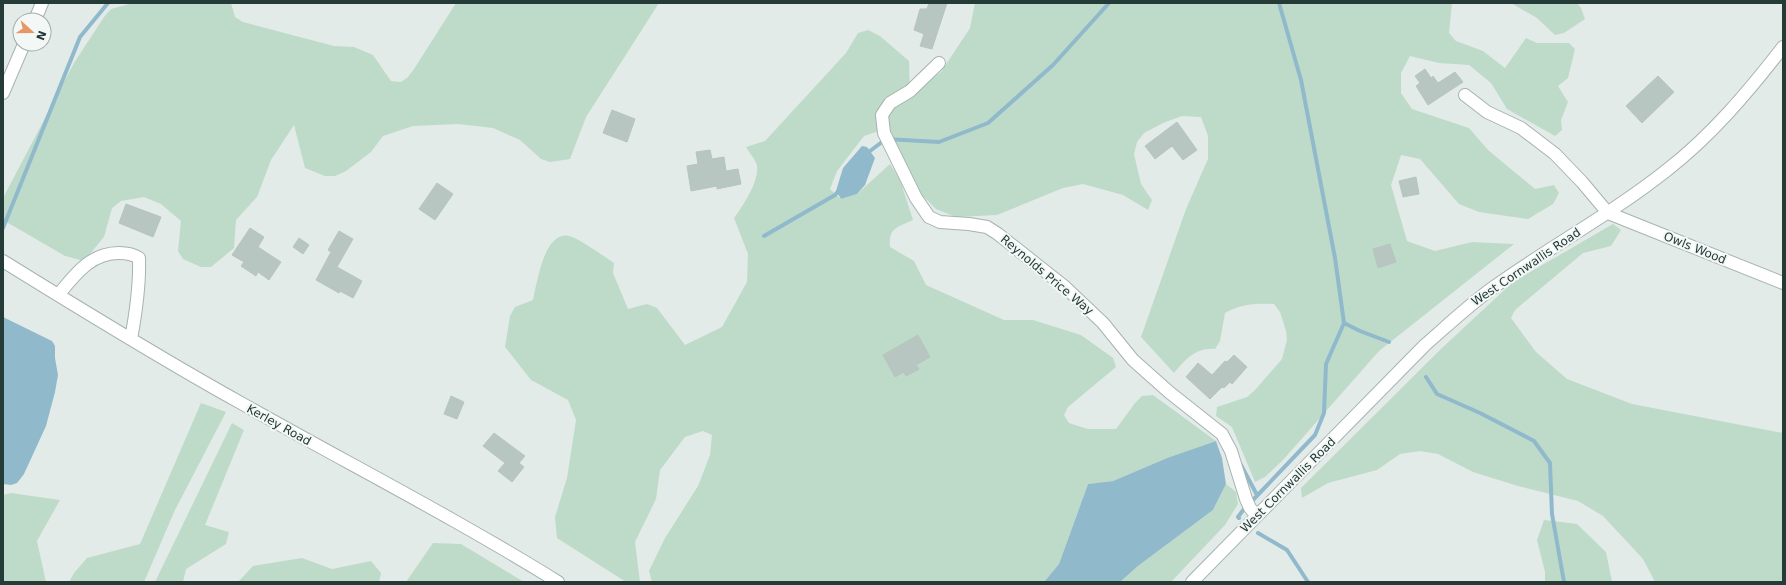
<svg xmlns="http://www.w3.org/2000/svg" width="1786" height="585" font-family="'DejaVu Sans',sans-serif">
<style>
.green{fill:#bedbc9}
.water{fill:#90bacc}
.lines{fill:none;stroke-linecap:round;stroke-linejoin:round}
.stream{stroke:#90bacc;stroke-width:4}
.building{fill:#b8c6c2;stroke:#b6c5c0}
.minor-casing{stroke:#a6b3b0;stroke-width:14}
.minor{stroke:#fff;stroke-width:12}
.labels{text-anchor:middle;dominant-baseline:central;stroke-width:4;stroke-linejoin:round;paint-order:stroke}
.street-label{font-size:12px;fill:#243b38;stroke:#f3f8f6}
</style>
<rect width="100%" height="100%" fill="#e3ebe9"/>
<path class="green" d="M 133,3 L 231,3 L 235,17 L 243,22 L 334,46 L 354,47 L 373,55 L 391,81 L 401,82 L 408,77 L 414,69 L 456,3 L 659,3 L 586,117 L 570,159 L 550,162 L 541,159 L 520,140 L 493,128 L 458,124 L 413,126 L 383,136 L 371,152 L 346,171 L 335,176 L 325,176 L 305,168 L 294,125 L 271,160 L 257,197 L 236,220 L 234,248 L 211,267 L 201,267 L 183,259 L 178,251 L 181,221 L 161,204 L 144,197 L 121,201 L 112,208 L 104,237 L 84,261 L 65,256 L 3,220 L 3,198 L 74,63 L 104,17 L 111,9 Z
M 975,3 L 1452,3 L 1449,33 L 1456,41 L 1483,51 L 1505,68 L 1526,38 L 1537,43 L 1569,43 L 1575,49 L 1568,78 L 1558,86 L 1568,102 L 1561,120 L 1562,130 L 1555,136 L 1507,109 L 1491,83 L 1469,65 L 1439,63 L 1410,56 L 1401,73 L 1401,93 L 1412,109 L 1469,128 L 1488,150 L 1535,189 L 1554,185 L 1559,193 L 1553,204 L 1528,219 L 1479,212 L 1459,204 L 1420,159 L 1401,155 L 1391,185 L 1407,241 L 1435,251 L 1472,242 L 1514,244 L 1379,351 L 1283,460 L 1265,477 L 1255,482 L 1232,427 L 1216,416 L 1217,407 L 1247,397 L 1255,390 L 1282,359 L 1287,340 L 1286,331 L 1280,312 L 1274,304 C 1256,303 1240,304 1225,313 L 1220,341 L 1215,349 C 1196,347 1185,360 1174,373 L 1141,337 L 1186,209 L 1208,159 L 1208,136 L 1201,117 L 1182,116 L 1163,123 L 1144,133 L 1137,142 L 1134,154 L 1141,184 L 1152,200 L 1148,210 L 1123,195 L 1083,184 L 1063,188 L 997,215 L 956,217 L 936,209 L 922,195 L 888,128 L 864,136 L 837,171 L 830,189 L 841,199 L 857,194 L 890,164 L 900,180 L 913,220 C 898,227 888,228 890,247 L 914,261 L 926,285 L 1004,320 L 1033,320 L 1081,335 L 1113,358 L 1116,367 L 1068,407 L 1064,415 L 1069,423 L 1088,429 L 1116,429 L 1135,403 L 1142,396 L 1153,395 L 1216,441 L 1167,458 L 1113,481 L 1088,484 L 1059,564 L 1044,582 L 652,582 L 649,571 L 665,538 L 698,486 L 710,455 L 712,435 L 703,431 L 685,437 L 660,470 L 656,499 L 635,542 L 640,582 L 626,582 L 557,538 L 555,517 L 567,478 L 576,420 L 568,400 L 531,380 L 505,347 L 510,316 L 515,307 L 533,300 C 537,284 544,230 569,236 C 577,237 605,257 614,263 L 613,273 L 628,309 L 647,304 L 657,308 L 685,345 L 722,327 L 747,282 L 748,254 L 734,218 C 743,206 759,182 757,166 C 756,160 749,152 746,147 L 765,141 L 846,53 L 858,33 L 868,30 L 880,36 L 909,61 L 910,95 L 941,72 L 970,28 Z
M 1511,3 L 1577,3 L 1581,8 L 1585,19 L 1564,33 L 1555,35 L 1537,18 Z
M 1613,224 L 1621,230 L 1611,246 L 1583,253 L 1515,310 L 1511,318 L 1536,352 L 1567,379 L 1632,404 L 1783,433 L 1783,582 L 1655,582 L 1643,559 L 1603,516 L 1578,501 L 1518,486 L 1473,472 L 1438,454 L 1420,451 L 1400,454 L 1377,470 L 1328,483 L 1302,498 L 1301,488 L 1442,348 L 1513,282 Z
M 201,403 L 226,412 L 175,510 L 144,582 L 69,582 L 74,573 L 87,558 L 140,544 Z
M 232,423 L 244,430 L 205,525 L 229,532 L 226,544 L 186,569 L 183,582 L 155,582 Z
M 1226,484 L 1236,492 L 1238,504 L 1225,525 L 1171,582 L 1120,582 L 1138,566 L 1213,510 Z
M 11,493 L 60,500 L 37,541 L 46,582 L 3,582 L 3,495 Z
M 1544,520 L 1577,524 L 1606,552 L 1612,582 L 1545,582 L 1545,572 L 1537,540 Z
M 433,543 L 461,544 L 524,582 L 406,582 Z
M 302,558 L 332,569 L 371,561 L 381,573 L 379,582 L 238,582 L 253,566 Z"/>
<path class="water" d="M 862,146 L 867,147 L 875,158 L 865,185 L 857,194 L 841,199 L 836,191 L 843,168 Z
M 3,317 L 52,341 L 55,346 L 55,358 L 58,375 L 55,392 L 46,426 L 24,474 L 17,483 L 11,485 L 3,484 Z
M 1216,441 L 1222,458 L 1226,484 L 1213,510 L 1138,566 L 1120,582 L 1044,582 L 1059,564 L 1088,484 L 1113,481 L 1167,458 Z"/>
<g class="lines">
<path class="stream" d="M 866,154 L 886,139 L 939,142 L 988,123 L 1053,65 L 1109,3
M 3,228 L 80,37 L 108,3
M 764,236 L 835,195 L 841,188
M 1344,323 L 1360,331 L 1389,342
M 1426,377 L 1437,394 L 1480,413 L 1534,441 L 1550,463 L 1552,514 L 1564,582
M 1241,465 L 1257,495
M 1252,501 L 1315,435 L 1324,413 L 1326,364 L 1344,323 L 1335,258 L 1301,80 L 1279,3
M 1239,518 L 1238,517 L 1244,509
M 1258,533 L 1287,550 L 1308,582"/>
</g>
<path class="building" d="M 929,3 L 947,3 L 932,49 L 920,46 L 924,34 L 914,30 L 920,9 L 927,9 Z
M 1425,69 L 1431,78 L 1433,76 L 1438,83 L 1455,72 L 1463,82 L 1428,105 L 1416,86 L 1420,83 L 1415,76 Z
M 1658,76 L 1674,92 L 1642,123 L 1626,106 Z
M 612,110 L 635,119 L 627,142 L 603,133 Z
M 1177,122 L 1197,150 L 1183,160 L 1172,146 L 1155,159 L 1145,146 Z
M 710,150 L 712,159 L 724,157 L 726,171 L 738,169 L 741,184 L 717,189 L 717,186 L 691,191 L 687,166 L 698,164 L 696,152 Z
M 1416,177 L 1419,194 L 1403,197 L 1399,181 Z
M 437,183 L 453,194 L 435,220 L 419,209 Z
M 126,204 L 161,217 L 153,237 L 119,223 Z
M 250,228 L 264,237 L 258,247 L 281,262 L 269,280 L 258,272 L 256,276 L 241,266 L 244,262 L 232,255 Z
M 339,231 L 353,239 L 337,267 L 362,281 L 353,298 L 340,291 L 339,293 L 316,280 L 331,252 L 328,250 Z
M 299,238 L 309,245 L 303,254 L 293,247 Z
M 1390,244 L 1396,262 L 1378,268 L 1373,249 Z
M 918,335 L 930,357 L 916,365 L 919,369 L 906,376 L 904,372 L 895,377 L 883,355 Z
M 1234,355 L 1247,367 L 1232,384 L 1230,382 L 1224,388 L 1222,387 L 1210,399 L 1186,377 L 1198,363 L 1212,375 L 1225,361 L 1227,362 Z
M 451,396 L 464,402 L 457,419 L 444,414 Z
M 494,433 L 525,456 L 519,463 L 524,467 L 512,482 L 498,471 L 505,463 L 483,446 Z"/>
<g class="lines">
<defs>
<path id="minor" d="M 35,20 L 42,3
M 939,63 L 910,91 L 890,103 L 882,115 L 884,133 L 916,198 L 929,217 L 940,222 L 969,224 L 987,227 L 998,234 L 1065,287 L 1103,323 L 1133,360 L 1169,392 L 1222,434 L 1231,451 L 1246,499 L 1250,508 L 1257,516
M 3,93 L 24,44
M 1465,95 L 1487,112 L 1521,128 L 1555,154 L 1582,182 L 1608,213 L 1783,283
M 3,261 C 82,310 160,358 241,403 C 347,463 455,518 558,582
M 58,295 C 75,275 90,253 119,253 C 126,253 133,254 139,258 C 140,286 136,312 131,339
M 1192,582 L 1425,345 C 1448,325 1470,304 1494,287 C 1551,246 1613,213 1667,170 C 1712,135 1748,92 1783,47"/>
</defs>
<use href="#minor" class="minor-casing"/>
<use href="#minor" class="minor"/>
</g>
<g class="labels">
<g class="street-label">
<text transform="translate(1695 248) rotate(22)">Owls Wood</text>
<text transform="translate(1526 267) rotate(-34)">West Cornwallis Road</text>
<text transform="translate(1047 275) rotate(40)">Reynolds Price Way</text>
<text transform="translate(279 425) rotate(29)">Kerley Road</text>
<text transform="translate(1288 485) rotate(-45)">West Cornwallis Road</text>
</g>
</g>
<rect width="1786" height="585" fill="none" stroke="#243b38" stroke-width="8"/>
<g transform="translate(32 32) rotate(111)"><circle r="19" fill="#f3f8f6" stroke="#a0acaa"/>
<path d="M0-3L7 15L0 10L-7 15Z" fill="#e69767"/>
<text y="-6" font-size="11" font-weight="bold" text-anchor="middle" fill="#243b38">N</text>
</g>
</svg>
